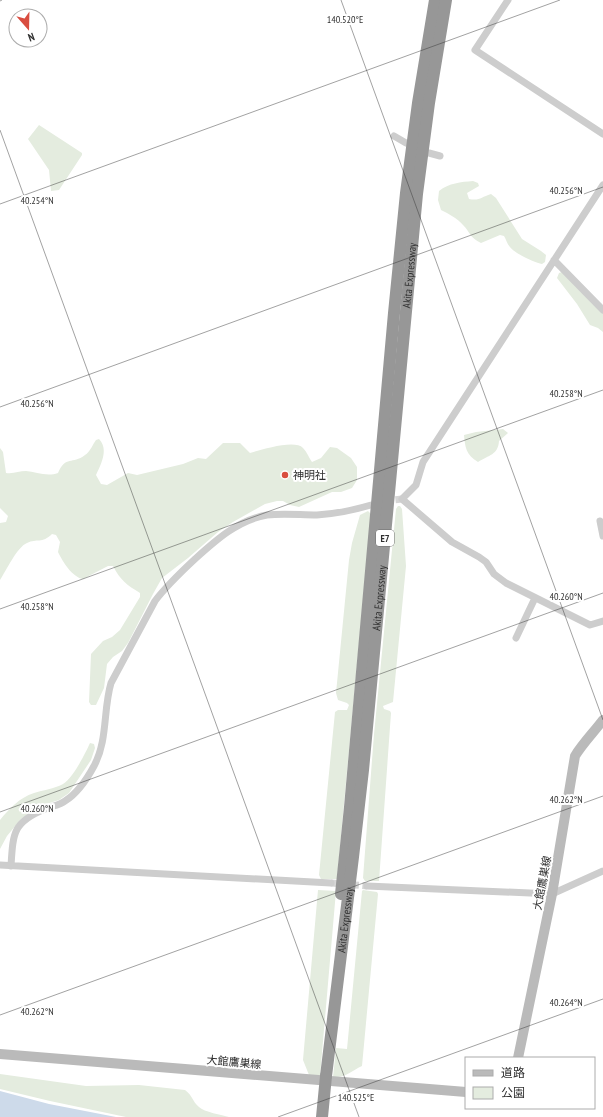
<svg xmlns="http://www.w3.org/2000/svg" width="603" height="1117" font-family="'PT Sans Narrow','Noto Sans JP',sans-serif">
<style>
.green{fill:#e4ecdf}
.water{fill:#cddaea}
.lines{fill:none;stroke-linecap:round;stroke-linejoin:round}
.street-tunnel{stroke:#d6d6d6;stroke-width:7;stroke-dasharray:7 3.5;stroke-linecap:butt}
.street{stroke:#cdcdcd;stroke-width:7}
.secondary{stroke:#bababa;stroke-width:10}
.highway{stroke:#979797;stroke-width:12}
.highway-bridge{stroke:#979797;stroke-width:12}
.ticks{fill:none;stroke:#303030;stroke-width:1;stroke-opacity:0.45}
.poi-dot{fill:#d94d40;stroke:#fff;stroke-width:1.5}
.labels{text-anchor:middle;dominant-baseline:central;stroke-width:4;stroke-linejoin:round;paint-order:stroke}
.shield{fill:#fff;stroke:#6e6e6e;stroke-width:1}
.shield-label{font-size:10px;font-weight:bold;fill:#303030}
.street-label{font-size:11px;fill:#303030;stroke:#fff}
.poi-label{font-size:11px;fill:#303030;stroke:#fff;text-anchor:start}
.ticks-label{font-size:10px;text-anchor:middle;fill:#303030;stroke:#fff;stroke-width:4;stroke-linejoin:round;paint-order:stroke}
</style>
<rect width="100%" height="100%" fill="#fff"/>
<path class="green" d="M 39,125 L 82,153 L 82,155 L 59,190 L 51,191 L 49,170 L 28,139 Z
M 473,181 L 478,183 L 479,186 L 467,193 L 469,199 C 480,201 481,197 491,194 L 496,198 L 522,239 L 541,251 L 546,255 L 545,262 L 542,264 C 535,263 514,253 510,247 C 507,244 506,239 504,236 L 500,235 L 481,243 C 470,238 470,232 463,225 C 457,218 449,214 441,210 L 438,200 L 439,191 C 449,183 461,182 473,181 Z
M 562,272 L 603,313 L 603,332 L 598,328 L 590,325 L 577,304 L 557,278 L 559,273 Z
M 503,429 L 508,433 L 499,441 C 498,455 489,455 478,462 C 466,455 465,447 464,435 L 476,432 Z
M 99,439 C 109,449 101,464 96,475 L 101,484 L 107,485 L 128,473 L 137,475 L 183,464 L 198,458 L 206,459 L 223,443 L 240,443 L 250,453 C 261,450 295,439 303,448 C 307,452 309,458 312,462 L 321,458 L 330,447 L 337,448 L 351,458 L 357,467 L 357,480 L 352,488 L 341,492 L 332,492 L 299,507 L 290,505 L 283,501 L 277,501 L 265,504 L 233,522 L 218,532 L 188,558 L 162,578 L 153,594 L 128,643 L 122,651 L 113,657 L 107,664 L 104,688 L 96,705 L 91,705 L 89,702 L 91,654 L 103,641 L 112,637 L 120,630 L 140,597 L 140,593 C 127,585 120,580 113,566 L 108,566 L 83,579 C 72,577 63,562 58,552 L 60,542 L 56,535 L 52,534 C 42,544 37,538 27,543 C 17,547 6,571 0,580 L 0,523 L 6,522 L 8,516 L 0,508 L 0,448 L 3,452 L 6,473 C 14,474 19,471 26,471 C 36,472 47,477 58,473 C 66,455 72,465 85,455 C 90,452 93,444 96,440 Z
M 398,506 L 400,506 L 402,509 L 406,566 L 393,702 L 383,706 L 384,709 L 390,711 L 391,713 L 379,881 L 365,881 L 363,878 L 374,734 L 396,509 Z
M 368,511 L 371,514 L 337,879 L 321,879 L 319,875 L 335,712 L 338,710 L 347,710 L 349,705 L 347,703 L 338,700 L 336,693 L 349,560 L 352,543 L 360,515 Z
M 90,743 L 94,744 L 95,748 L 91,760 L 69,793 L 59,800 L 40,806 L 21,819 L 7,836 L 0,849 L 0,820 C 10,808 19,798 34,793 C 43,790 54,789 63,784 C 73,778 85,754 90,743 Z
M 318,890 L 336,891 L 320,1076 L 309,1075 L 303,1060 Z
M 363,890 L 377,892 L 378,894 L 362,1066 C 351,1071 346,1078 333,1077 L 336,1048 L 347,1049 L 362,891 Z
M 0,1074 L 86,1086 L 139,1085 L 185,1090 C 193,1096 192,1101 199,1107 C 204,1112 222,1115 229,1117 L 126,1117 L 50,1101 L 0,1089 Z"/>
<path class="water" d="M 0,1091 L 49,1104 L 116,1117 L 0,1117 Z"/>
<g class="lines">
<path class="street-tunnel" d="M 385,501 L 402,499
M 331,883 L 367,886"/>
<path class="street" d="M 508,0 L 475,50 L 603,134
M 394,136 L 406,143
M 429,153 L 440,156
M 603,185 L 423,462 L 416,485 L 402,499 L 452,542 L 479,557 L 486,562 L 494,574 L 506,583 L 590,625 L 603,621
M 554,260 L 603,310
M 600,521 L 603,536
M 516,638 L 535,598
M 0,865 L 331,883
M 11,866 C 13,833 13,822 45,809 C 52,806 60,805 65,801 C 78,793 87,779 94,766 C 108,740 103,710 111,683 L 155,601 C 167,585 181,572 195,559 C 216,540 238,520 267,515 C 284,513 300,515 317,515 C 335,514 354,510 371,505
M 367,886 L 552,894 L 603,871"/>
<path class="secondary" d="M 0,1054 L 466,1092
M 518,1058 L 552,894 L 575,756 C 583,743 594,732 603,720"/>
<g class="highway">
<path d="M 341,894 L 350,807 L 394,313 L 406,193 L 418,103 L 435,0"/>
<path id="s1" d="M 326,1076 L 353,857 L 363,770 L 417,194 L 429,103 L 446,0"/>
</g>
<path class="highway-bridge" d="M 322,1117 L 326,1076"/>
</g>
<path class="ticks" d="M 341,0 L 603,720M 0,1 L 2,0M 0,130 L 359,1117M 0,204 L 560,0M 0,407 L 603,187M 0,609 L 603,390M 0,812 L 603,593M 0,1015 L 603,796M 278,1117 L 603,999"/>
<circle class="poi-dot" cx="285" cy="475" r="4"/>
<g class="labels">
<rect class="shield" x="376" y="530" width="18" height="16" rx="3"/>
<g class="shield-label">
<text x="385" y="538">E7</text>
</g>
<g class="street-label">
<text stroke="none"><textPath href="#s1" startOffset="805">Akita Expressway</textPath></text>
<text stroke="none"><textPath href="#s1" startOffset="481">Akita Expressway</textPath></text>
<text transform="translate(542 883) rotate(-79)">大館鷹巣線</text>
<text stroke="none"><textPath href="#s1" startOffset="157">Akita Expressway</textPath></text>
<text transform="translate(234 1062) rotate(5)">大館鷹巣線</text>
</g>
<g class="poi-label">
<text x="293" y="475">神明社</text>
</g>
</g>
<g class="ticks-label">
<text x="345" y="23">140.520°E</text>
<text x="566" y="194">40.256°N</text>
<text x="37" y="204">40.254°N</text>
<text x="566" y="397">40.258°N</text>
<text x="37" y="407">40.256°N</text>
<text x="566" y="600">40.260°N</text>
<text x="37" y="610">40.258°N</text>
<text x="566" y="803">40.262°N</text>
<text x="37" y="812">40.260°N</text>
<text x="566" y="1006">40.264°N</text>
<text x="37" y="1015">40.262°N</text>
<text x="356" y="1101">140.525°E</text>
</g>
<rect x="465" y="1057" width="130" height="52" fill="#ffffff" stroke="#acacac"/>
<rect x="473" y="1070" width="20" height="6" fill="#bababa" stroke="#acacac"/>
<text x="501" y="1077" font-size="12" fill="#303030">道路</text>
<rect x="473" y="1087" width="20" height="12" fill="#e4ecdf" stroke="#acacac"/>
<text x="501" y="1097" font-size="12" fill="#303030">公園</text>
<g transform="translate(28 28) rotate(160)"><circle r="19" fill="#ffffff" stroke="#acacac"/>
<path d="M0-3L7 15L0 10L-7 15Z" fill="#d94d40"/>
<text y="-6" font-size="11" font-weight="bold" text-anchor="middle" fill="#303030">N</text>
</g>
</svg>
